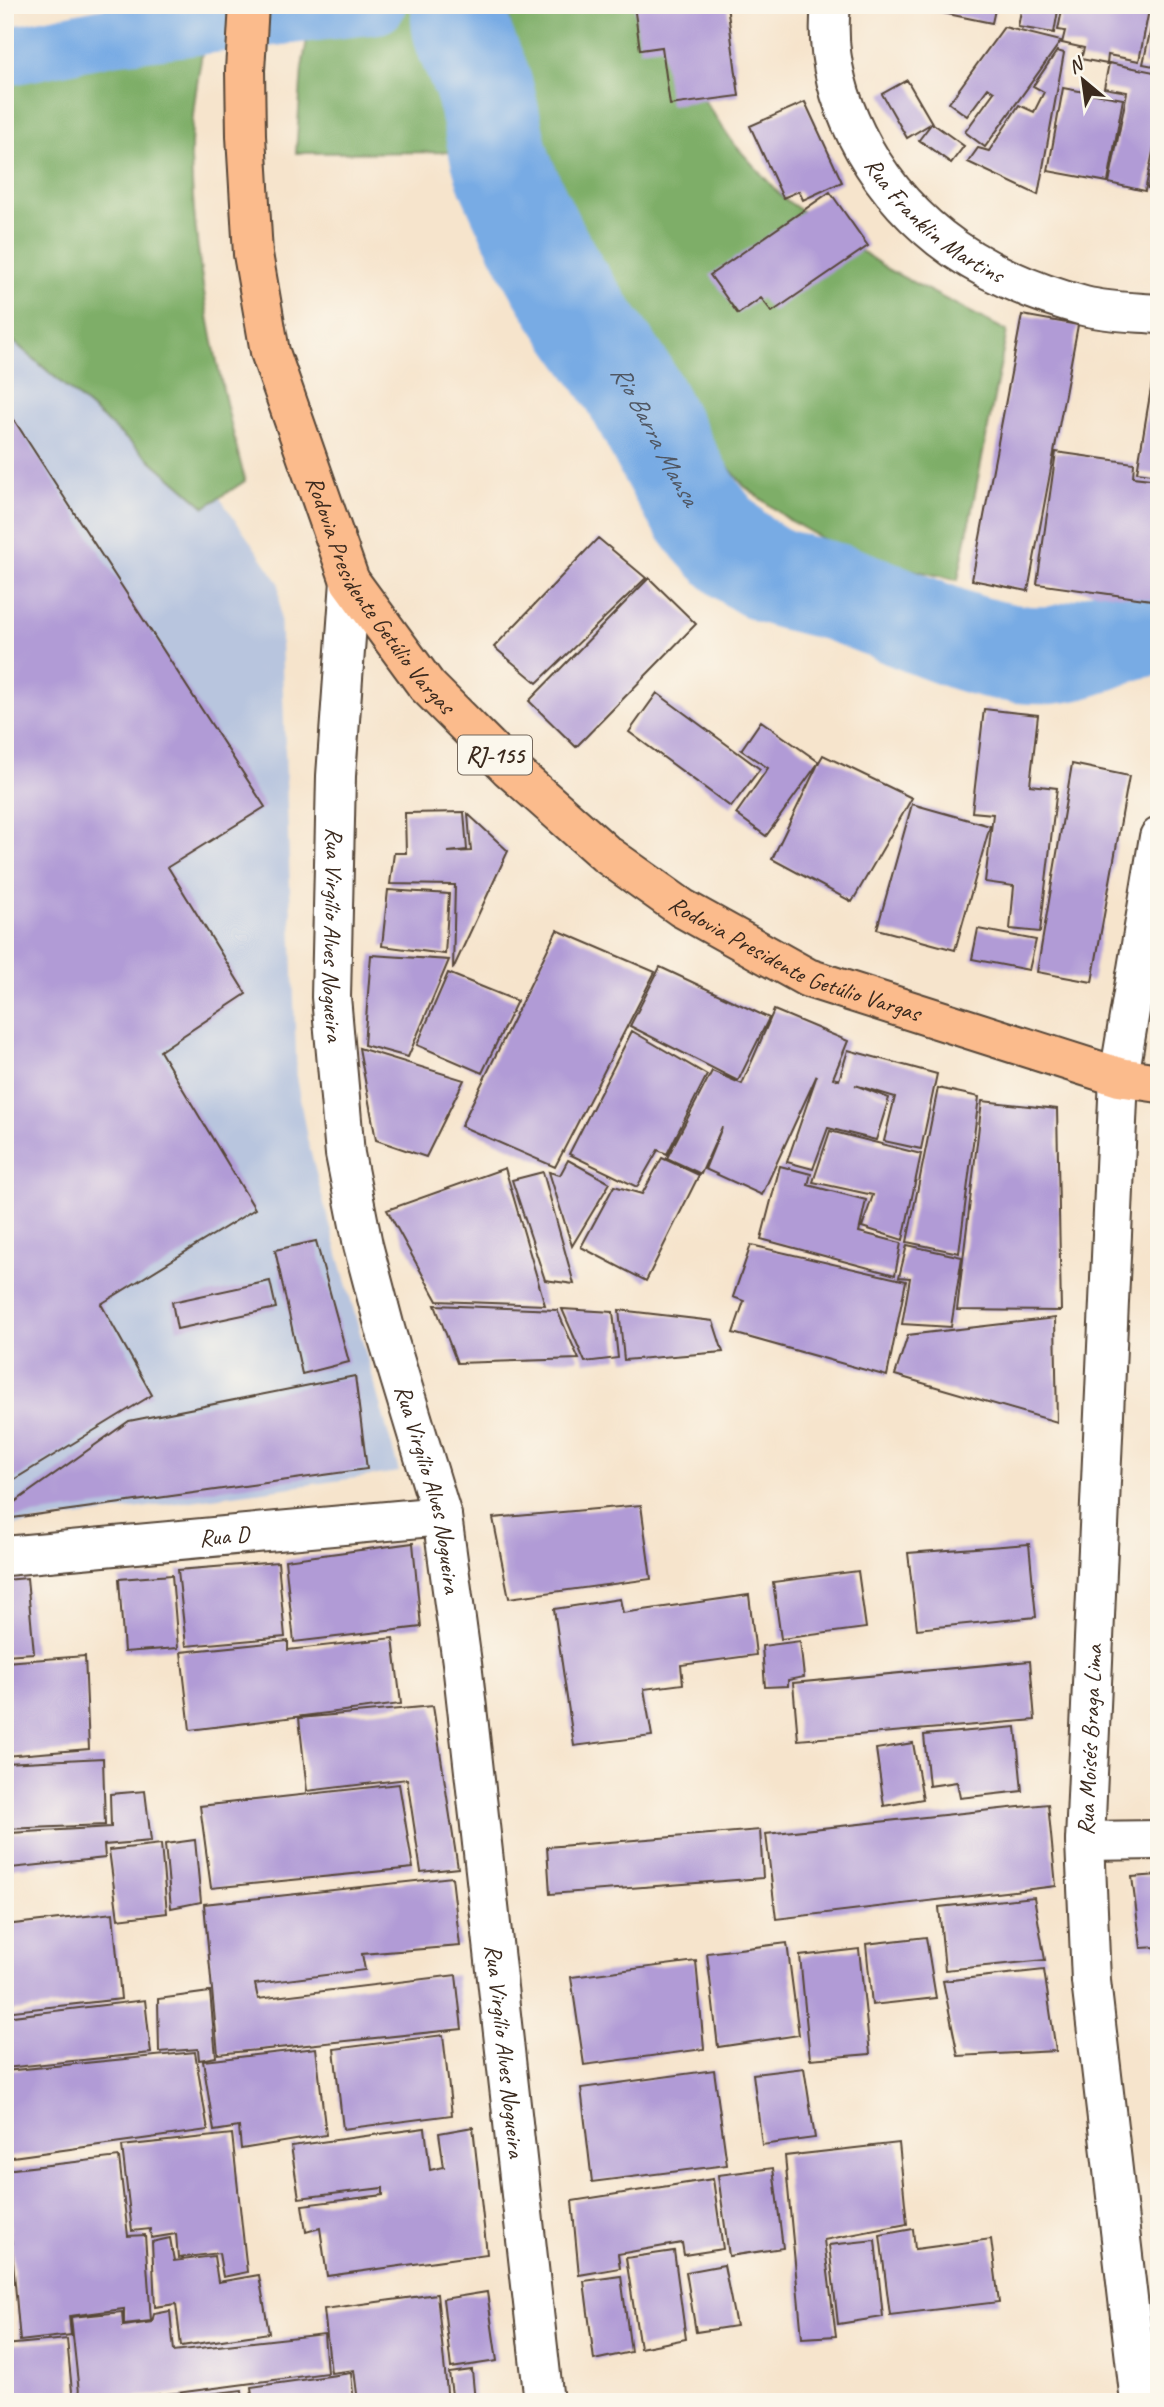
<svg xmlns="http://www.w3.org/2000/svg" width="1164" height="2407" font-family="Caveat,sans-serif">
<style>
.industrial{fill:#b8c5de}
.forest{fill:#7eae68;stroke:#5c6c43;stroke-width:2}
.lines{fill:none;stroke-linecap:round;stroke-linejoin:round}
.canal{stroke:#78abe4;stroke-width:58}
.river{stroke:#78abe4;stroke-width:98}
.building{fill:#b19bd6}
.minor-casing{stroke:#574638;stroke-width:42}
.major-casing{stroke:#574638;stroke-width:42}
.minor{stroke:#fff;stroke-width:38}
.major{stroke:#fbbb8c;stroke-width:38}
.labels{text-anchor:middle;dominant-baseline:central;stroke-width:5;stroke-linejoin:round;paint-order:stroke}
.shield{fill:#fbf7ec;stroke:#75685c;stroke-width:2}
.shield-label{font-size:23px;font-weight:bold;fill:#3b2a1e}
.street-label{font-size:24px;fill:#3b2a1e;stroke:#fbf7ec}
.water-label{font-size:26px;font-style:italic;fill:#505763;stroke:#fbf7ec}
</style>
<rect width="100%" height="100%" fill="#fbf7ec"/>
<filter id="ink" filterUnits="userSpaceOnUse"><feTurbulence type="fractalNoise" baseFrequency=".0143" numOctaves="2"/><feDisplacementMap in="SourceGraphic" scale="14" xChannelSelector="R" yChannelSelector="G"/><feConvolveMatrix kernelMatrix="1 2 1 2 8 2 1 2 1" color-interpolation-filters="sRGB"/></filter>
<filter id="wash" filterUnits="userSpaceOnUse"><feTurbulence type="fractalNoise" baseFrequency=".00686" numOctaves="4" result="noise"/><feDisplacementMap in="SourceGraphic" scale="28" xChannelSelector="R" yChannelSelector="G"/><feGaussianBlur stdDeviation="1.57" result="paint"/><feColorMatrix in="noise" values="0 0 0 0 0 0 0 0 0 0 0 0 0 0 0 0 0 1.4 0 .05"/><feComposite in="paint" operator="in"/></filter>
<g filter="url(#wash)">
<rect width="100%" height="100%" fill="#f6e4cc"/>
<path class="industrial" d="M 5,189 L 279,583 L 297,1082 L 307,1138 L 323,1200 L 399,1472 L 5,1527 Z"/>
<path class="forest" d="M 313,5 L 435,5 L 451,77 L 478,152 L 296,153 L 302,68 Z
M 506,5 L 650,5 L 695,87 L 734,144 L 783,198 L 889,270 L 1007,331 L 958,580 L 855,557 L 789,520 L 744,486 L 688,419 L 632,328 L 581,228 L 529,108 Z
M 209,10 C 202,59 190,109 191,159 C 194,268 218,375 245,481 L 205,507 L 5,334 L 5,40 Z"/>
<g class="lines">
<path class="canal" d="M 5,57 L 111,36 L 377,5"/>
<path class="river" id="s1" d="M 462,5 C 453,26 475,61 482,82 C 493,114 494,149 508,180 C 525,219 544,258 567,294 C 586,325 609,352 628,383 C 668,450 691,531 763,571 C 787,584 815,585 841,594 C 908,616 977,659 1050,655 C 1088,653 1120,627 1159,627"/>
</g>
<g id="blocks">
<path class="building" d="M 634,5 L 727,5 L 739,96 L 670,105 L 662,47 L 640,50 Z
M 904,5 L 996,5 L 992,23 Z
M 1022,5 L 1059,5 L 1054,33 L 1018,27 Z
M 1063,5 L 1150,5 L 1139,61 L 1108,55 L 1107,64 L 1081,59 L 1084,48 L 1062,43 L 1065,31 L 1058,30 Z
M 1156,5 L 1159,5 L 1159,67 L 1143,64 Z
M 1004,27 L 1061,41 L 985,147 L 965,132 L 994,92 L 988,88 L 967,116 L 949,103 Z
M 1057,51 L 1064,53 L 1038,195 L 968,162 L 978,148 L 989,151 L 1019,105 L 1034,112 L 1044,92 L 1033,86 Z
M 1109,63 L 1159,73 L 1159,123 L 1145,191 L 1109,183 L 1127,92 L 1104,88 Z
M 907,80 L 932,123 L 907,138 L 882,94 Z
M 1063,88 L 1123,99 L 1108,182 L 1048,171 Z
M 805,102 L 842,182 L 803,200 L 799,191 L 783,198 L 750,126 Z
M 932,123 L 964,146 L 951,163 L 919,140 Z
M 1159,143 L 1159,190 L 1148,188 Z
M 830,192 L 868,246 L 772,312 L 761,298 L 738,314 L 710,275 Z
M 1022,315 L 1078,325 L 1028,591 L 972,580 Z
M 1157,353 L 1159,353 L 1159,475 L 1137,472 Z
M 5,406 L 265,807 L 168,867 L 246,994 L 160,1051 L 255,1209 L 101,1304 L 152,1395 L 5,1485 Z
M 1056,452 L 1134,463 L 1133,477 L 1159,480 L 1159,601 L 1037,584 Z
M 598,538 L 646,578 L 537,683 L 494,647 Z
M 649,578 L 696,624 L 576,747 L 529,701 Z
M 657,693 L 760,769 L 731,807 L 629,732 Z
M 984,709 L 1038,715 L 1030,785 L 1057,788 L 1040,932 L 1010,929 L 1014,886 L 985,882 L 993,814 L 972,812 Z
M 761,721 L 819,762 L 823,755 L 912,798 L 852,902 L 772,859 L 819,762 L 766,836 L 736,814 L 768,768 L 741,750 Z
M 1072,764 L 1129,776 L 1092,982 L 1037,972 Z
M 912,804 L 990,826 L 955,950 L 877,929 Z
M 464,812 L 467,850 L 448,852 L 471,851 L 468,814 L 508,851 L 453,969 L 455,885 L 390,884 L 394,853 L 406,853 L 405,813 Z
M 388,890 L 449,894 L 445,954 L 382,946 Z
M 978,929 L 1036,940 L 1029,970 L 972,959 Z
M 557,930 L 655,972 L 555,1167 L 461,1126 Z
M 371,955 L 449,960 L 408,1057 L 364,1045 Z
M 660,967 L 769,1018 L 738,1081 L 630,1026 Z
M 448,973 L 517,1001 L 482,1073 L 417,1045 Z
M 774,1010 L 848,1041 L 833,1078 L 839,1080 L 848,1050 L 937,1074 L 921,1149 L 884,1141 L 895,1097 L 855,1085 L 889,1098 L 876,1140 L 828,1128 L 813,1169 L 787,1162 L 817,1075 L 762,1195 L 705,1169 L 722,1127 L 701,1174 L 667,1158 L 712,1071 L 742,1084 Z
M 632,1031 L 707,1075 L 667,1154 L 658,1150 L 637,1187 L 569,1154 Z
M 359,1048 L 464,1080 L 426,1157 L 376,1140 Z
M 938,1088 L 979,1097 L 959,1253 L 907,1242 Z
M 982,1101 L 1057,1109 L 1061,1311 L 957,1310 Z
M 830,1131 L 921,1154 L 903,1240 L 862,1227 L 873,1195 L 813,1182 Z
M 662,1158 L 699,1175 L 646,1281 L 581,1247 L 614,1186 L 642,1194 Z
M 568,1160 L 610,1183 L 572,1246 L 549,1172 L 560,1175 Z
M 780,1166 L 811,1174 L 808,1185 L 866,1200 L 859,1232 L 901,1243 L 895,1275 L 761,1239 Z
M 505,1168 L 545,1305 L 437,1301 L 387,1210 Z
M 543,1172 L 574,1284 L 545,1280 L 512,1180 Z
M 316,1241 L 349,1362 L 302,1374 L 275,1250 Z
M 751,1245 L 906,1281 L 887,1376 L 733,1333 L 744,1301 L 733,1297 Z
M 907,1245 L 962,1257 L 951,1327 L 902,1324 L 910,1278 L 899,1277 Z
M 270,1281 L 276,1308 L 177,1329 L 172,1302 Z
M 435,1305 L 557,1310 L 579,1359 L 457,1363 Z
M 562,1309 L 613,1312 L 618,1358 L 585,1362 Z
M 619,1310 L 713,1321 L 723,1352 L 624,1360 Z
M 1055,1318 L 1057,1422 L 895,1375 L 908,1335 Z
M 355,1376 L 367,1469 L 5,1519 L 5,1509 L 129,1421 Z
M 641,1505 L 651,1579 L 509,1598 L 493,1518 Z
M 413,1543 L 421,1627 L 294,1642 L 285,1560 Z
M 1029,1544 L 1036,1617 L 917,1629 L 908,1553 Z
M 278,1562 L 285,1637 L 186,1646 L 178,1570 Z
M 858,1571 L 866,1628 L 781,1639 L 773,1582 Z
M 172,1575 L 178,1648 L 124,1652 L 119,1579 Z
M 27,1578 L 34,1653 L 5,1655 L 5,1580 Z
M 749,1595 L 756,1655 L 681,1665 L 683,1684 L 644,1689 L 652,1736 L 574,1746 L 554,1609 L 620,1599 L 623,1613 Z
M 1159,1635 L 1159,1668 L 1157,1668 L 1154,1636 Z
M 393,1638 L 401,1704 L 190,1730 L 181,1652 L 288,1641 L 288,1650 Z
M 800,1641 L 804,1677 L 788,1680 L 788,1686 L 765,1687 L 762,1646 Z
M 85,1656 L 89,1749 L 5,1756 L 5,1662 Z
M 1030,1661 L 1035,1720 L 798,1740 L 793,1683 Z
M 433,1706 L 458,1868 L 421,1872 L 407,1779 L 307,1791 L 299,1718 Z
M 1016,1727 L 1022,1791 L 960,1798 L 957,1782 L 929,1786 L 924,1735 Z
M 913,1743 L 923,1799 L 884,1806 L 876,1749 Z
M 103,1758 L 105,1825 L 5,1829 L 5,1763 Z
M 399,1784 L 413,1868 L 211,1888 L 200,1806 Z
M 145,1791 L 151,1841 L 104,1845 L 105,1858 L 11,1868 L 10,1833 L 111,1827 L 110,1794 Z
M 1048,1804 L 1056,1886 L 776,1919 L 766,1834 Z
M 760,1830 L 763,1878 L 550,1894 L 547,1847 Z
M 195,1840 L 201,1902 L 171,1908 L 165,1844 Z
M 161,1844 L 167,1913 L 118,1919 L 109,1850 Z
M 1159,1875 L 1159,1947 L 1141,1948 L 1132,1877 Z
M 452,1877 L 460,1946 L 362,1954 L 365,1970 L 255,1984 L 258,1999 L 456,1975 L 462,2029 L 218,2054 L 204,1904 Z
M 1034,1897 L 1045,1960 L 945,1970 L 939,1907 Z
M 113,1913 L 121,1999 L 5,2012 L 5,1925 Z
M 926,1937 L 936,1998 L 872,2005 L 866,1944 Z
M 787,1943 L 799,2035 L 718,2047 L 707,1953 Z
M 859,1949 L 870,2054 L 810,2059 L 800,1956 Z
M 696,1961 L 704,2049 L 584,2065 L 571,1977 Z
M 1044,1970 L 1056,2051 L 958,2056 L 943,1981 Z
M 210,1992 L 216,2057 L 199,2060 L 198,2049 L 159,2052 L 158,1999 Z
M 145,2000 L 151,2053 L 5,2068 L 5,2017 Z
M 443,2035 L 452,2115 L 343,2129 L 334,2049 Z
M 316,2048 L 326,2135 L 241,2149 L 239,2127 L 214,2131 L 203,2061 Z
M 195,2052 L 208,2130 L 5,2158 L 5,2071 Z
M 804,2068 L 815,2138 L 762,2145 L 753,2074 Z
M 714,2070 L 727,2165 L 592,2182 L 581,2088 Z
M 473,2127 L 487,2254 L 327,2276 L 320,2228 L 306,2232 L 302,2205 L 383,2195 L 383,2188 L 299,2198 L 291,2146 L 425,2128 L 430,2170 L 444,2167 L 439,2133 Z
M 232,2134 L 247,2272 L 223,2277 L 219,2253 L 178,2258 L 176,2234 L 151,2238 L 150,2229 L 132,2231 L 122,2146 Z
M 899,2143 L 907,2224 L 824,2240 L 836,2336 L 802,2338 L 785,2156 Z
M 119,2157 L 128,2236 L 145,2235 L 151,2321 L 124,2324 L 124,2309 L 69,2316 L 71,2335 L 20,2341 L 5,2170 Z
M 773,2168 L 783,2248 L 729,2256 L 718,2175 Z
M 713,2179 L 723,2249 L 684,2255 L 682,2243 L 618,2254 L 620,2268 L 579,2275 L 572,2201 Z
M 913,2229 L 915,2249 L 991,2239 L 999,2302 L 890,2315 L 880,2235 Z
M 170,2238 L 174,2261 L 214,2256 L 218,2282 L 259,2275 L 269,2333 L 181,2346 L 176,2304 L 155,2307 L 152,2242 Z
M 875,2240 L 883,2317 L 838,2324 L 829,2245 Z
M 674,2251 L 686,2339 L 640,2348 L 626,2258 Z
M 724,2265 L 736,2326 L 696,2332 L 686,2272 Z
M 621,2276 L 631,2352 L 594,2360 L 584,2281 Z
M 487,2292 L 497,2361 L 451,2368 L 443,2299 Z
M 437,2294 L 448,2402 L 358,2402 L 354,2370 L 331,2373 L 324,2309 Z
M 170,2311 L 174,2351 L 324,2334 L 327,2373 L 177,2393 L 80,2402 L 71,2317 L 122,2312 L 123,2326 L 152,2322 L 154,2314 Z
M 67,2339 L 73,2402 L 5,2402 L 5,2345 Z
M 472,2370 L 475,2402 L 453,2402 L 449,2373 Z
M 351,2373 L 354,2402 L 253,2402 L 251,2387 Z
M 242,2390 L 243,2402 L 159,2402 L 159,2400 Z"/>
</g>
</g>
<g filter="url(#ink)">
<use href="#blocks" fill-opacity="0" stroke="#574638" stroke-width="2"/>
<g class="lines">
<defs>
<g id="minor">
<path id="s2" d="M 831,5 C 821,93 872,184 940,238 C 980,270 1034,293 1084,306 C 1108,312 1135,312 1159,314"/>
<path id="s3" d="M 350,581 L 336,776 L 331,997 L 345,1154 L 363,1245 L 386,1332 L 442,1516 L 462,1663 L 544,2402"/>
<path id="s4" d="M 5,1556 L 442,1516"/>
<path d="M 1085,1841 L 1159,1840"/>
<path id="s5" d="M 1140,2402 L 1091,1981 L 1085,1841 L 1119,1077 L 1159,837"/>
</g>
<g id="major">
<path id="s6" d="M 249,5 L 245,70 L 246,136 L 253,254 L 270,352 L 350,581 L 427,686 L 509,768 L 606,854 L 682,908 L 808,978 L 1119,1077 L 1159,1083"/>
</g>
</defs>
<use href="#minor" class="minor-casing"/>
<use href="#major" class="major-casing"/>
<use href="#minor" class="minor"/>
<use href="#major" class="major"/>
</g>
</g>
<g class="labels">
<rect class="shield" x="458" y="735.5" width="74" height="39" rx="5"/>
<g class="shield-label">
<text x="495" y="755">RJ-155</text>
</g>
<g class="street-label">
<text stroke="none"><textPath href="#s2" startOffset="252">Rua Franklin Martins</textPath></text>
<text stroke="none"><textPath href="#s6" startOffset="618">Rodovia Presidente Getúlio Vargas</textPath></text>
<text stroke="none"><textPath href="#s3" startOffset="354">Rua Virgílio Alves Nogueira</textPath></text>
<text stroke="none"><textPath href="#s6" startOffset="1185">Rodovia Presidente Getúlio Vargas</textPath></text>
<text stroke="none"><textPath href="#s3" startOffset="920">Rua Virgílio Alves Nogueira</textPath></text>
<text stroke="none"><textPath href="#s4" startOffset="220">Rua D</textPath></text>
<text stroke="none"><textPath href="#s5" startOffset="665">Rua Moisés Braga Lima</textPath></text>
<text stroke="none"><textPath href="#s3" startOffset="1488">Rua Virgílio Alves Nogueira</textPath></text>
</g>
<g class="water-label">
<text stroke="none"><textPath href="#s1" startOffset="478">Rio Barra Mansa</textPath></text>
</g>
</g>
<rect width="1164" height="2407" fill="none" stroke="#fbf7ec" stroke-width="28"/>
<g transform="translate(1083 80) rotate(331)" stroke="#fbf7ec" stroke-width="5" paint-order="stroke">
<path d="M0-5L12 26L0 18L-12 26Z" fill="#3b2a1e"/>
<text y="-10" font-size="19" font-weight="bold" text-anchor="middle" fill="#3b2a1e">N</text>
</g>
</svg>
